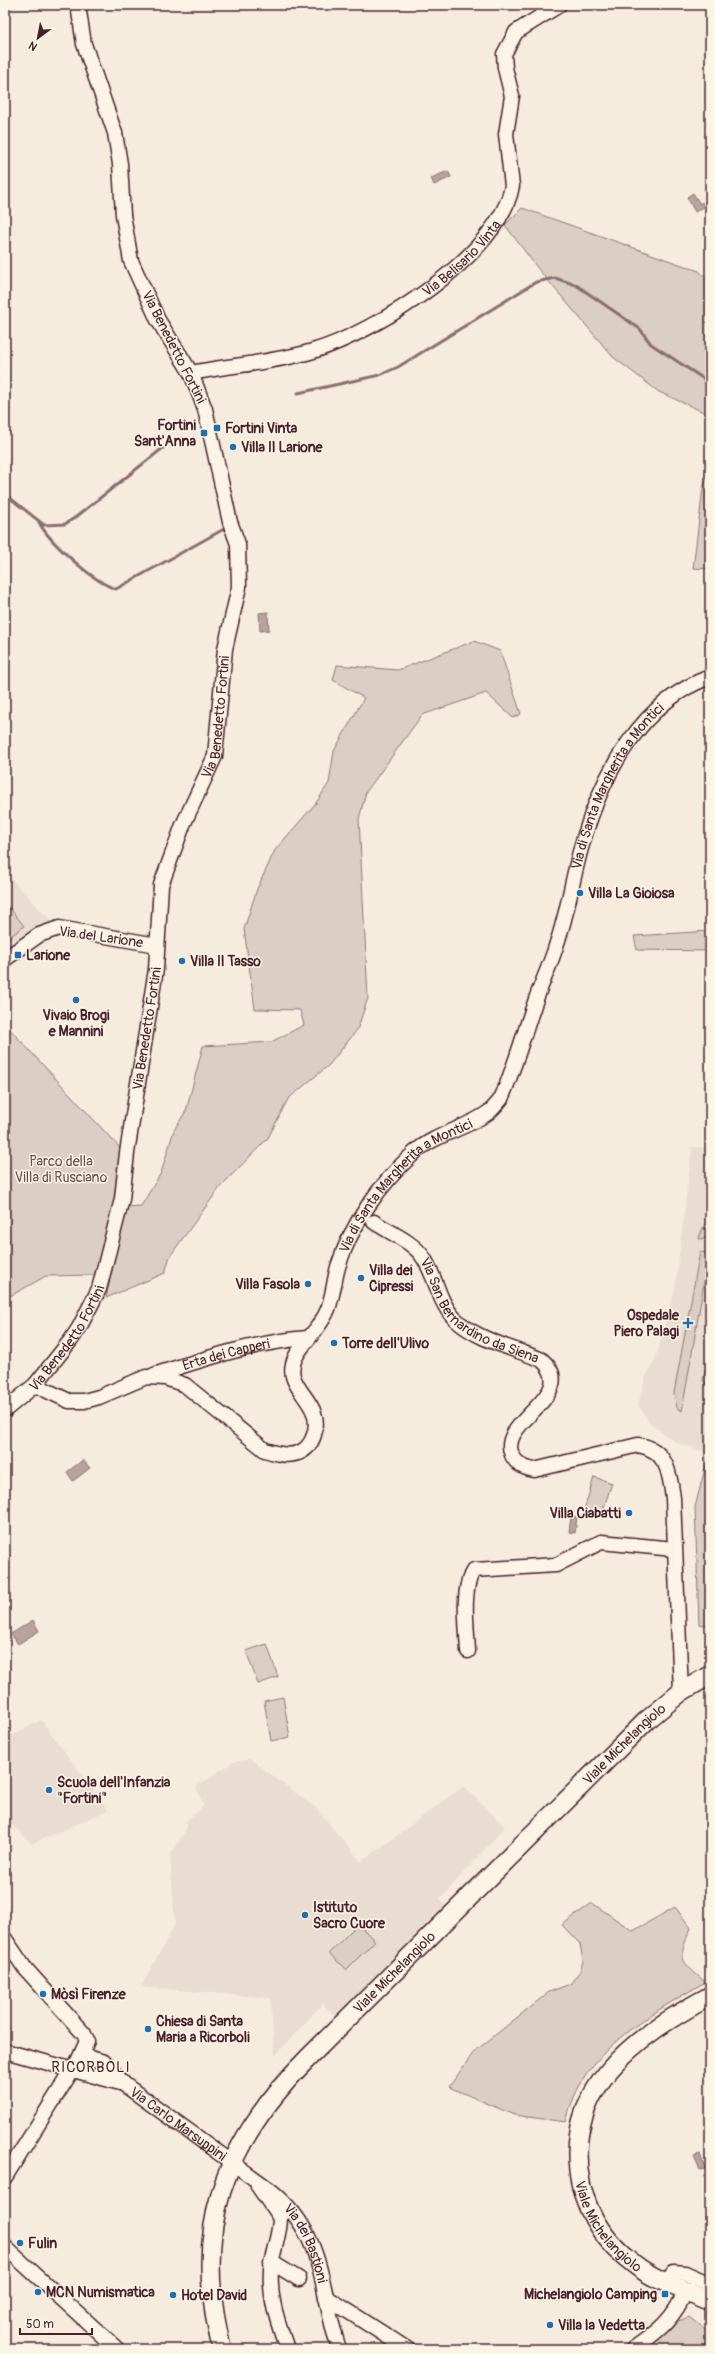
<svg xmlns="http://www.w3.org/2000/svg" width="715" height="2354" font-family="Pangolin,sans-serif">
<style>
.built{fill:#e8ddd0}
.green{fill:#dbcec4;stroke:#927678}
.water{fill:#b8a39e;stroke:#8c6e70}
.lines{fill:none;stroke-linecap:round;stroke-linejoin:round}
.stream{stroke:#8c6e70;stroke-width:3}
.minor-casing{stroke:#4a1f2b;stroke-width:17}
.major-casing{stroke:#4a1f2b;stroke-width:21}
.minor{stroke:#fcf5e5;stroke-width:14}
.major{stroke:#fcf5e5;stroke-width:18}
.poi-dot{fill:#1f6fb2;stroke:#fcf5e5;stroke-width:1.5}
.labels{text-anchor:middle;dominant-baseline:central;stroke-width:3;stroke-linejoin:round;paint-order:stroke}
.street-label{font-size:14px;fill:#4a1f2b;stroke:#fcf5e5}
.poi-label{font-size:14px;font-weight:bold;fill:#4a1f2b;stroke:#fcf5e5;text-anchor:start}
.park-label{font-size:14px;fill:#6e4b51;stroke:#fcf5e5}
.neighbourhood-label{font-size:15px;letter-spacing:1px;fill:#4a1f2b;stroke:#fcf5e5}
</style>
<rect width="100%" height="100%" fill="#f5ecde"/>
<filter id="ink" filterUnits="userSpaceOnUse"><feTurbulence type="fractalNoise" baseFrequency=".025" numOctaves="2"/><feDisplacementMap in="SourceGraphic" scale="8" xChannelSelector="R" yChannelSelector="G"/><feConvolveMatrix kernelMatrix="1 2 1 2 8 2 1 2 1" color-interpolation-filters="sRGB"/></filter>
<g filter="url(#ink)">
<path class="built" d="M 5,872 L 52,922 L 5,955 Z
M 692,1147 L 710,1148 L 710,1454 L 676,1442 L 651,1425 L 638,1405 L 645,1379 L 656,1357 L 675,1289 Z
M 41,1720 L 108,1810 L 32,1844 L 5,1819 L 5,1770 L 10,1766 L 5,1760 L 5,1739 Z
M 250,1759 L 315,1807 L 361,1862 L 464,1786 L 505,1827 L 440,1899 L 445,1905 L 336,2017 L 322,2004 L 275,2056 L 270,1998 L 141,1987 L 175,1925 L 170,1856 L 188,1826 L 185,1822 L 204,1805 L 196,1787 L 233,1762 Z"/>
<path class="green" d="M 522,208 L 699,271 L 710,282 L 710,415 L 659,392 L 613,357 L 539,270 L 505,225 Z
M 710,469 L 710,569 L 693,568 L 703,488 Z
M 474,641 L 500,651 L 521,714 L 513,718 L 486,693 L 422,715 L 366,792 L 359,819 L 368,998 L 357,1030 L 329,1065 L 288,1099 L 268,1138 L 221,1186 L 170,1256 L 165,1273 L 106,1298 L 126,1207 L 141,1206 L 161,1173 L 174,1130 L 186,1111 L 203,1046 L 271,1042 L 304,1025 L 300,1010 L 255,1009 L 244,929 L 257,889 L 275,850 L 316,803 L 329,783 L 334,751 L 364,698 L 333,680 L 337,665 L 398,670 Z
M 8,906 L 24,926 L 5,941 L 5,909 Z
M 710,931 L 710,951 L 637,950 L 634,936 Z
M 5,1024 L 120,1148 L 114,1202 L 99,1275 L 46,1276 L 5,1299 Z
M 710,1212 L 710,1238 L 699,1239 L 700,1235 Z
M 700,1252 L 709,1253 L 682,1411 L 677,1408 L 674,1393 Z
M 710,1343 L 710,1372 L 707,1384 L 703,1381 Z
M 709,1453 L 710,1454 L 710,1626 L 699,1624 L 695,1507 Z
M 594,1477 L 612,1483 L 601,1516 L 584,1510 Z
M 267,1644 L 278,1677 L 258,1684 L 246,1651 Z
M 283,1697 L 290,1737 L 271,1741 L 264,1701 Z
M 592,1903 L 633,1931 L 675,1907 L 691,1928 C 677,1960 680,1960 705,1982 C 647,2017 582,2050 566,2122 L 514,2115 L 449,2087 L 474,2052 L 549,1992 L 570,1984 L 580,1971 L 583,1961 L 580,1944 L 562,1925 Z
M 358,1924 L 375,1941 L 346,1970 L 329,1953 Z
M 689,2317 L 710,2334 L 710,2349 L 637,2349 L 670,2324 Z"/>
<path class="water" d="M 448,171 L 451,177 L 434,185 L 431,178 Z
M 693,193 L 700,204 L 702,202 L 704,207 L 695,212 L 687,197 Z
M 268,612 L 269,630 L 260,631 L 259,613 Z
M 83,1460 L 90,1468 L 73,1481 L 67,1472 Z
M 571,1516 L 577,1517 L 575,1533 L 569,1532 Z
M 33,1620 L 39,1631 L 18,1644 L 11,1634 Z
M 700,2154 L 705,2169 L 700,2170 L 694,2156 Z"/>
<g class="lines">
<path class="stream" d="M 298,393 L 380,375 L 398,367 L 536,282 L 555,278 L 576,285 L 640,329 L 651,344 L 710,383
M 5,494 L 44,525 L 65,524 L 76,517 L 163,448
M 39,522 C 48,541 95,583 116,589 L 224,529"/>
<defs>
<g id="minor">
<path id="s1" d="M 191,373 C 231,365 273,363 313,351 C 376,332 500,255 512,186 L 506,134 L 512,96 L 505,68 L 504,54 L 516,32 L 559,5"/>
<path d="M 5,959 L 39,935 L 59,928 L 157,945"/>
<path id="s2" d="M 374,1222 C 389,1232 413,1242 423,1257 C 436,1276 438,1301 454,1318 C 476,1340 514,1348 542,1360 C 582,1395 496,1421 512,1455 C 517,1465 524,1468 534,1470 L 638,1445 C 667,1449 670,1474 673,1498 L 681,1692"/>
<path id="s3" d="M 154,1375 C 204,1359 255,1342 308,1338"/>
<path id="s4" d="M 35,1385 L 69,1401 L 84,1401 L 99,1397 L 146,1377 L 165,1378 L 185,1385 L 265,1450 C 275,1453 287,1457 298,1453 C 313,1448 319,1427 314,1413 C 307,1393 283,1381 296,1356 C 305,1340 322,1326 328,1309 C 333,1296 334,1281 338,1267 C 351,1224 381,1183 414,1153 C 435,1134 466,1129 489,1112 C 493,1109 497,1104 501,1099 C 514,1069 523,1037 534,1005 C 541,984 551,964 557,943 C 569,909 573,872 584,838 C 603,773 642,701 710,677"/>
<path id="s5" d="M 5,1410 L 35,1385 L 71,1340 L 79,1328 L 99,1289 L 122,1199 L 127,1153 L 156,969 L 161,885 L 183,825 L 215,756 L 225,649 L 239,587 L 238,544 L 230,522 L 205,409 L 191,373 L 158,320 L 131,261 L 123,215 L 120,164 L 115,133 L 84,44 L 78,5"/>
<path d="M 468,1651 C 467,1629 461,1587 474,1570 L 556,1565 L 601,1542 L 674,1549"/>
<path d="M 5,1939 L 24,1967 L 84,2034 L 87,2041 L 78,2061 L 5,2177"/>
<path d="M 5,2051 L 124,2084"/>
<path id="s6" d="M 78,2061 L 90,2058 L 104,2062 L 125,2085 L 270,2190 C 326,2234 319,2288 339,2349"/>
<path d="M 258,2186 L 280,2218 C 280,2233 274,2247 272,2261 C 267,2293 277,2320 287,2349"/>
<path d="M 5,2247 L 117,2349"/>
<path d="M 271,2262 L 299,2279"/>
<path d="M 666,2282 L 674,2272 L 685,2273 L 710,2284"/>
<path d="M 326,2297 L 407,2349"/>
<path d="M 633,2349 C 659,2331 674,2319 686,2290"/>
</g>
<g id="major">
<path id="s7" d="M 710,1996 C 636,2036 560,2089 581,2185 C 589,2218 607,2244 634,2264 C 655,2281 685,2290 710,2301"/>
<path id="s8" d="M 222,2349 C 191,2229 223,2144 308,2058 L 646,1721 L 681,1692 L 710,1675"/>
</g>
</defs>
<use href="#minor" class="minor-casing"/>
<use href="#major" class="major-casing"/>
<use href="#minor" class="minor"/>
<use href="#major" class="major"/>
</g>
</g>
<g class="poi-dot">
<rect x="213" y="424" width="8" height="8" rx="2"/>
<rect x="200" y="429" width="8" height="8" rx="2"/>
<circle cx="233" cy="447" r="4"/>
<circle cx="580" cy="893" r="4"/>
<rect x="14" y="951" width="8" height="8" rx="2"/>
<circle cx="182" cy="961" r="4"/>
<circle cx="76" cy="1000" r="4"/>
<circle cx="361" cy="1278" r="4"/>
<circle cx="308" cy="1284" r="4"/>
<path d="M686 1317h4v4h4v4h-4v4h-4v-4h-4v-4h4z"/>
<circle cx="334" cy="1343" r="4"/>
<circle cx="629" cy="1513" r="4"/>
<circle cx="49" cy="1790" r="4"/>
<circle cx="305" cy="1915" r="4"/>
<circle cx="43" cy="1994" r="4"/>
<circle cx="148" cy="2029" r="4"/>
<circle cx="20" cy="2243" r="4"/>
<circle cx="38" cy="2292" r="4"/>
<rect x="661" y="2290" width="8" height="8" rx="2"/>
<circle cx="173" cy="2295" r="4"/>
<circle cx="550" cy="2325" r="4"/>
</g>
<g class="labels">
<g class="street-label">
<text stroke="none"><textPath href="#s1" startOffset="301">Via Belisario Vinta</textPath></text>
<text transform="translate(174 347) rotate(63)">Via Benedetto Fortini</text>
<text stroke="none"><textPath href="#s5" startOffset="743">Via Benedetto Fortini</textPath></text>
<text stroke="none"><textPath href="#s4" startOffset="1085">Via di Santa Margherita a Montici</textPath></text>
<text transform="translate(101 937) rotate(8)">Via del Larione</text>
<text stroke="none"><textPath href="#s5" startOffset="420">Via Benedetto Fortini</textPath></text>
<text stroke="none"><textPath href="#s4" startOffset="617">Via di Santa Margherita a Montici</textPath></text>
<text stroke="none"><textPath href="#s2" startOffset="143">Via San Bernardino da Siena</textPath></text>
<text stroke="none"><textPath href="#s5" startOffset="96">Via Benedetto Fortini</textPath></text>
<text stroke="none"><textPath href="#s3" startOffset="75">Erta dei Capperi</textPath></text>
<text stroke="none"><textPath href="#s8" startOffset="766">Viale Michelangiolo</textPath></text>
<text stroke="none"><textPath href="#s8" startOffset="442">Viale Michelangiolo</textPath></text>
<text stroke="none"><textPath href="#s6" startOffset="124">Via Carlo Marsuppini</textPath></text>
<text stroke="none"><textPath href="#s7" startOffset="299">Viale Michelangiolo</textPath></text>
<text stroke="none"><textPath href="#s6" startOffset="303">Via dei Bastioni</textPath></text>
</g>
<g class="poi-label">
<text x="196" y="425" text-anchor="end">Fortini<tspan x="196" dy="16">Sant'Anna</tspan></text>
<text x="225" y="428">Fortini Vinta</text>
<text x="241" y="447">Villa Il Larione</text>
<text x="588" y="893">Villa La Gioiosa</text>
<text x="26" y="955">Larione</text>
<text x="190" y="961">Villa Il Tasso</text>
<text x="76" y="1015" text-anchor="middle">Vivaio Brogi<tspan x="76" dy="16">e Mannini</tspan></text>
<text x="369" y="1270">Villa dei<tspan x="369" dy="16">Cipressi</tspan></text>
<text x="300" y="1284" text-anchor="end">Villa Fasola</text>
<text x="679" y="1315" text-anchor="end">Ospedale<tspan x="679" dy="16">Piero Palagi</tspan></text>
<text x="342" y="1343">Torre dell'Ulivo</text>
<text x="621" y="1513" text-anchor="end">Villa Ciabatti</text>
<text x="57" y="1782">Scuola dell'Infanzia<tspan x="57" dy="16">"Fortini"</tspan></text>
<text x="313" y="1907">Istituto<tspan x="313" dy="16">Sacro Cuore</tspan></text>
<text x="51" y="1994">Mòsì Firenze</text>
<text x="156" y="2021">Chiesa di Santa<tspan x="156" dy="16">Maria a Ricorboli</tspan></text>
<text x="28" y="2243">Fulin</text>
<text x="46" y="2292">MCN Numismatica</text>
<text x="657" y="2294" text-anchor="end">Michelangiolo Camping</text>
<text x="181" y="2295">Hotel David</text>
<text x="558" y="2325">Villa la Vedetta</text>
</g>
<g class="park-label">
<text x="61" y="1161">Parco della<tspan x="61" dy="16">Villa di Rusciano</tspan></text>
</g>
<g class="neighbourhood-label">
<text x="91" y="2067">RICORBOLI</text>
</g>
</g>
<rect width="715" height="2354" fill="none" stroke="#fcf5e5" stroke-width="20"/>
<rect x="10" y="10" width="695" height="2334" fill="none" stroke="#4a1f2b" stroke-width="1.5" filter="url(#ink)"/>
<g transform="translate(38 38) rotate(212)" stroke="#fcf5e5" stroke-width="3" paint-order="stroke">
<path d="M0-3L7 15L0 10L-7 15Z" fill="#4a1f2b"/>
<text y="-6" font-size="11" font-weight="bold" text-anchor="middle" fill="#4a1f2b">N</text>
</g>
<path d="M20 2328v6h72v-6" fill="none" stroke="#4a1f2b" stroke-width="2"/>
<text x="26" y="2328" font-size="12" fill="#4a1f2b" stroke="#fcf5e5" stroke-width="3" paint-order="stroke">50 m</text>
</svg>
